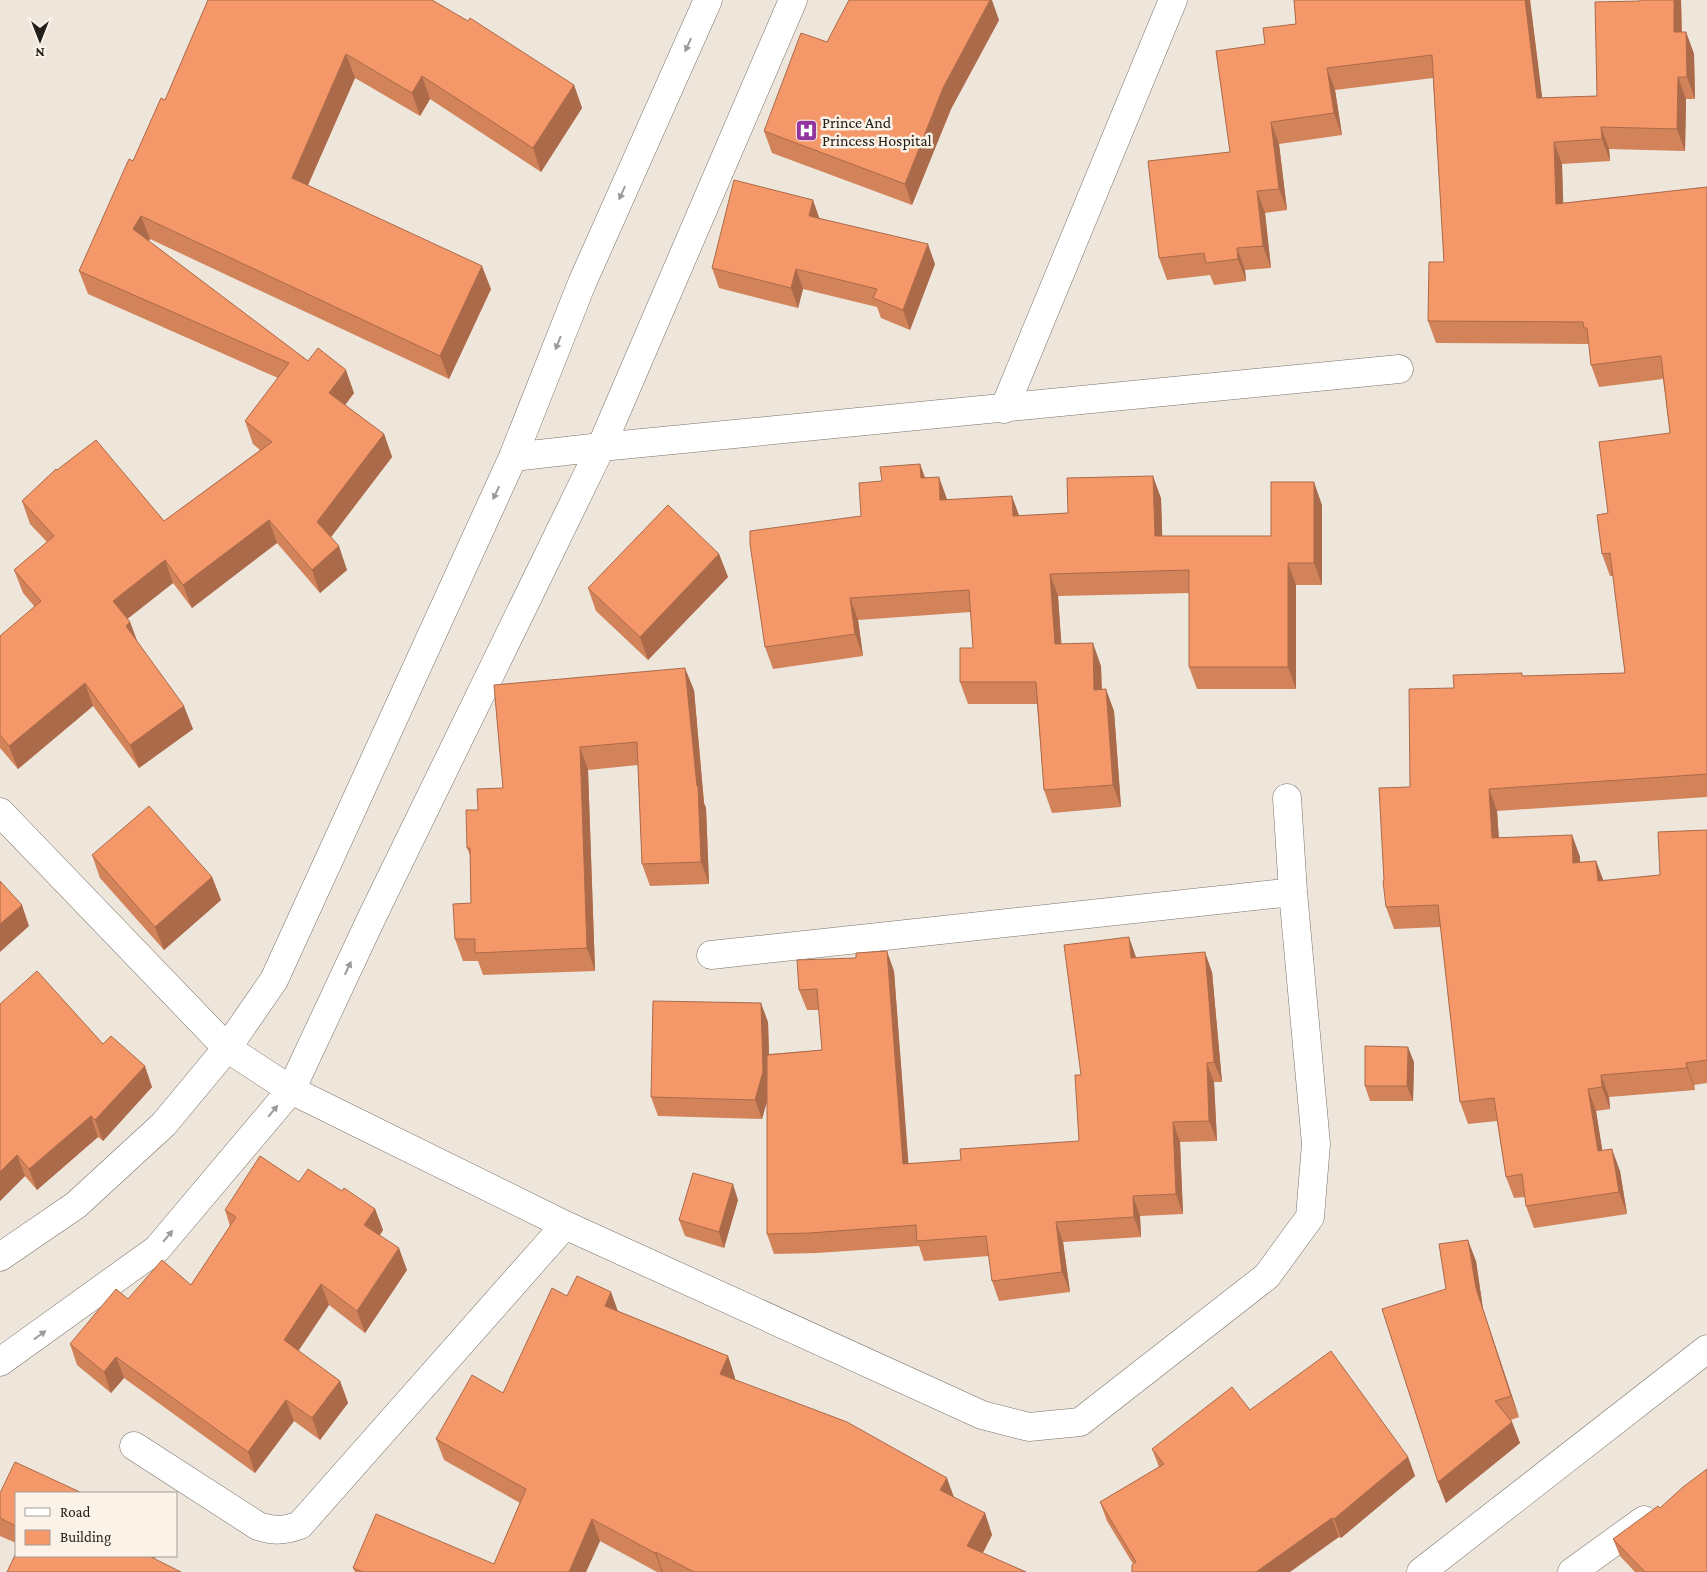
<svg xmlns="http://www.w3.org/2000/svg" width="1707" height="1572" font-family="'Crimson Pro',serif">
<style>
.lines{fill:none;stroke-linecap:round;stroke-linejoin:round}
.minor-casing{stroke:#7a726a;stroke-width:29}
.minor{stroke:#fff;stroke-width:28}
.wall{fill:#d2835a}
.shaded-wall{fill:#ab6a4a}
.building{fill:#f49869;stroke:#ab6a4a}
.oneway{fill:#9c9b99}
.labels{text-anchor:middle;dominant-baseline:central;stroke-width:5;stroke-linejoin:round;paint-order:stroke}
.poi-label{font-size:16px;fill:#23201c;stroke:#fbf2e8;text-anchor:start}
</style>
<rect width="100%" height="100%" fill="#eee5db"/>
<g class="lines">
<defs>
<path id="minor" d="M 1004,409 L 1173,0
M 513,457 L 601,447 L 1399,369
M 0,812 L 227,1048 L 291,1090 L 565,1225 L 982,1415 L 1029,1427 L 1080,1422 L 1267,1276 L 1310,1217 L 1316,1144 L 1293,892 L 1287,798
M 711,955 L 1293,892
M 0,1257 L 76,1205 L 164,1124 L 227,1048 L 274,980 L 513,457 L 582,283 L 708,0
M 0,1362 L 157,1249 L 291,1090 L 372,917 L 601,447 L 793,0
M 134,1446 L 258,1526 C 274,1531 284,1531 300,1525 L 565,1225
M 1421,1572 L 1707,1349
M 1572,1572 L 1644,1520"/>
</defs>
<use href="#minor" class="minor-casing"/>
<use href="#minor" class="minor"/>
</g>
<path class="wall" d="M 208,0 L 574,85 L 582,108 L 541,172 L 430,99 L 420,116 L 355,78 L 308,185 L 491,289 L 449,379 L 150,239 L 149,241 L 308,361 L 354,393 L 345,405 L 384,434 L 392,457 L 331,537 L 347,570 L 320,593 L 277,543 L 192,608 L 173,583 L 127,619 L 130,622 L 137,641 L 193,729 L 139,768 L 93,706 L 18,769 L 0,748 L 0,636 L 35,607 L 23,593 L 14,570 L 47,542 L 30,524 L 22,501 L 57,470 L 164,521 L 260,450 L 253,444 L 245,421 L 278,378 L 88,294 L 79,271 L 133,161 L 165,100 Z
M 1294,0 L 1530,0 L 1542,98 L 1597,96 L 1640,0 L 1681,0 L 1682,32 L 1686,32 L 1694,54 L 1695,99 L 1686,99 L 1685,151 L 1609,149 L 1610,161 L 1562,164 L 1563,203 L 1707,187 L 1707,797 L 1497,811 L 1499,838 L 1572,835 L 1580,857 L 1580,862 L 1596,861 L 1603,881 L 1660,875 L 1707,830 L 1707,1083 L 1694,1085 L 1695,1090 L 1609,1097 L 1610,1109 L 1596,1111 L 1602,1150 L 1620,1171 L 1627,1214 L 1534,1228 L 1526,1206 L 1525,1197 L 1514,1198 L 1506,1177 L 1497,1121 L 1468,1124 L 1460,1102 L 1441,927 L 1394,929 L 1386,907 L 1384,880 L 1410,787 L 1454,688 L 1522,676 L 1625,673 L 1613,576 L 1610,576 L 1602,554 L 1608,513 L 1670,433 L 1663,379 L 1599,387 L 1591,365 L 1589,344 L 1436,343 L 1428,321 L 1444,262 L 1433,78 L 1335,90 L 1342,135 L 1279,144 L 1287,210 L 1265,213 L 1271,268 L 1245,270 L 1246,281 L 1214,285 L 1210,275 L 1167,280 L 1159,258 L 1230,152 L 1265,44 L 1296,24 Z
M 999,20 L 951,109 L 912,205 L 772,153 L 764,131 L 827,42 Z
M 820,218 L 935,264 L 910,330 L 881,318 L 877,307 L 803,289 L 798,308 L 719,288 L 712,268 Z
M 920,464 L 925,478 L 947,500 L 1019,516 L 1068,513 L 1161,498 L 1162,536 L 1271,536 L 1322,505 L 1322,585 L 1296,585 L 1296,689 L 1197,689 L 1189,667 L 1189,593 L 1058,596 L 1061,644 L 1101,666 L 1102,689 L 1114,711 L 1121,807 L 1052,813 L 1044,790 L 1037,704 L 968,704 L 960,682 L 973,648 L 971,612 L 858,620 L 863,656 L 773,669 L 765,647 L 861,516 L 882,481 Z
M 719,554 L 728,577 L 648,660 L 596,611 L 588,588 Z
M 494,685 L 694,690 L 704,803 L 706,808 L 709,884 L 650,886 L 642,864 L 638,765 L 588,770 L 595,971 L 483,975 L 478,961 L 463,961 L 455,939 L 471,903 L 470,855 L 467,848 L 478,810 L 503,788 Z
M 92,855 L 212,877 L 221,900 L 164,950 L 100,878 Z
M 1136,958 L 1212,972 L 1222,1082 L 1214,1082 L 1217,1141 L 1180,1142 L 1183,1214 L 1140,1216 L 1141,1237 L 1063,1242 L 1070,1292 L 999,1301 L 992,1281 L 989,1256 L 924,1261 L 919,1246 L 817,1253 L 774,1254 L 767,1234 L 767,1101 L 762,1119 L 658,1116 L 651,1097 L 768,1022 L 769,1054 L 822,1050 L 819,1010 L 807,1010 L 799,990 L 894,971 L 908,1164 L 961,1160 L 1079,1141 L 1081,1075 Z
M 0,1004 L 103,1044 L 152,1087 L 103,1141 L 98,1137 L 37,1190 L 25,1176 L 0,1201 Z
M 1414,1062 L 1413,1101 L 1370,1101 L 1365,1086 Z
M 299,1182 L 342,1191 L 375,1209 L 383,1230 L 380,1235 L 407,1270 L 365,1333 L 329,1305 L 298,1351 L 340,1381 L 348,1403 L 320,1440 L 294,1421 L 255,1473 L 124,1378 L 111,1393 L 77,1365 L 70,1344 L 128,1299 L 191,1285 L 230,1226 L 225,1210 Z
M 738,1200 L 724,1248 L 685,1236 L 679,1220 Z
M 1476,1261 L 1483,1309 L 1519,1417 L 1511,1420 L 1512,1422 L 1520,1443 L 1446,1503 L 1438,1482 L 1446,1289 Z
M 567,1296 L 618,1311 L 728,1356 L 735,1378 L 735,1380 L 954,1498 L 985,1513 L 992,1535 L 983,1553 L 1026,1572 L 657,1572 L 600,1541 L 586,1572 L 355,1572 L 353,1568 L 494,1564 L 520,1503 L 444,1460 L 436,1439 L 503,1393 Z
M 1250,1410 L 1408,1457 L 1415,1476 L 1341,1538 L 1339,1537 L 1133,1564 L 1107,1521 L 1100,1502 L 1159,1467 L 1152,1449 Z
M 0,1493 L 16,1493 L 16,1543 L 0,1536 Z
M 1660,1508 L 1707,1572 L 1635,1572 L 1620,1556 L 1613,1539 Z"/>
<path class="shaded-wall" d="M 990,0 L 992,0 L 999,20 L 951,109 L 912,205 L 905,184 L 943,88 Z
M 1525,0 L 1530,0 L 1545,120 L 1537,98 Z
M 1674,0 L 1681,0 L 1682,54 L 1674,32 Z
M 1686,32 L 1694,54 L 1695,99 L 1687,77 Z
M 346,54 L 355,78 L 301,201 L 292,178 Z
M 1327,68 L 1335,90 L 1342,135 L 1334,113 Z
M 422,76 L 430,99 L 420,116 L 412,93 Z
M 1678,77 L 1686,99 L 1685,151 L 1677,129 Z
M 574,85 L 582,108 L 541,172 L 533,148 Z
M 1271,122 L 1279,144 L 1287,210 L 1279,189 Z
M 1601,127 L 1609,149 L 1610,161 L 1602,139 Z
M 1554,142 L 1562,164 L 1564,226 L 1556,204 Z
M 1257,191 L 1265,213 L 1271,268 L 1263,246 Z
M 813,200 L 820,220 L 809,216 Z
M 141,216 L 150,239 L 142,252 L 133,229 Z
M 928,244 L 935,264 L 910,330 L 903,310 Z
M 1237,248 L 1245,270 L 1246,281 L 1238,259 Z
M 482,266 L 491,289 L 449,379 L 440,356 Z
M 796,269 L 803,289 L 798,308 L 791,288 Z
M 346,370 L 354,393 L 337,416 L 329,393 Z
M 384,434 L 392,457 L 325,545 L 317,522 Z
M 920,464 L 928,486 L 921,478 Z
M 1153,476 L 1161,498 L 1163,558 L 1155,536 Z
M 939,477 L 947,499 L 948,522 L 940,500 Z
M 1314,482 L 1322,505 L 1322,585 L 1314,563 Z
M 1012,496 L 1020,518 L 1013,516 Z
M 269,520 L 277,543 L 192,608 L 183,585 Z
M 339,546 L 347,570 L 320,593 L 312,570 Z
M 719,554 L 728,577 L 648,660 L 640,637 Z
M 165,560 L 173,583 L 121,624 L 113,601 Z
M 1288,563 L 1296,585 L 1296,689 L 1288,667 Z
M 1050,574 L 1058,596 L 1063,666 L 1055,644 Z
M 850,598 L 858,620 L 863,656 L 855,634 Z
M 130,622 L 139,646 L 126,626 Z
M 1093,643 L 1101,666 L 1102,712 L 1094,690 Z
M 685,668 L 694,690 L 704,803 L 706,808 L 709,884 L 701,862 L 697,786 Z
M 85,683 L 93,706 L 18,769 L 9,746 Z
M 1106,689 L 1114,711 L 1121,807 L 1113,785 Z
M 184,706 L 193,729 L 139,768 L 130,745 Z
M 580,747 L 588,770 L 595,971 L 587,948 Z
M 1489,789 L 1497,811 L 1500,860 L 1492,838 Z
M 1572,835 L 1580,857 L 1581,885 L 1573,863 Z
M 1596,861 L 1604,882 L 1598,881 Z
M 212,877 L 221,900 L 164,950 L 155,927 Z
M 22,905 L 29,926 L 0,952 L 0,924 Z
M 1129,937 L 1136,957 L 1139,978 L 1131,958 Z
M 887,951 L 894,971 L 910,1184 L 903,1164 Z
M 1205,952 L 1212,972 L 1222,1082 L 1214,1062 Z
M 761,1003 L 768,1022 L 770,1091 L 762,1119 L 755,1100 Z
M 1408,1047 L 1414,1062 L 1413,1101 L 1407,1086 Z
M 1207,1063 L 1214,1082 L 1217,1141 L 1209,1121 Z
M 1686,1063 L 1694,1085 L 1695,1090 L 1687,1068 Z
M 145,1066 L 152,1087 L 103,1141 L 95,1120 Z
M 1601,1075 L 1609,1097 L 1610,1109 L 1602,1087 Z
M 1588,1089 L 1596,1111 L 1606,1173 L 1598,1151 Z
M 91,1116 L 98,1137 L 37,1190 L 29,1169 Z
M 1173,1122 L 1180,1142 L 1183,1214 L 1176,1194 Z
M 1612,1149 L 1620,1171 L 1627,1214 L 1619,1192 Z
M 17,1155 L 25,1176 L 0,1201 L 0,1172 Z
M 733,1184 L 738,1200 L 724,1248 L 719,1232 Z
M 1133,1196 L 1140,1216 L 1141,1237 L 1134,1217 Z
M 375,1209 L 383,1230 L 372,1246 L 364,1225 Z
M 1056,1222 L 1063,1242 L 1070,1292 L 1062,1272 Z
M 1468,1240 L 1476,1261 L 1483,1309 L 1519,1417 L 1511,1396 L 1476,1288 Z
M 399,1248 L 407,1270 L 365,1333 L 357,1311 Z
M 321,1284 L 329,1305 L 291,1362 L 284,1340 Z
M 611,1292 L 619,1314 L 605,1306 Z
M 728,1356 L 735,1378 L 728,1396 L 720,1374 Z
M 116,1357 L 124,1378 L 111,1393 L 104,1372 Z
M 340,1381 L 348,1403 L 320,1440 L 312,1418 Z
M 286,1400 L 294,1421 L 255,1473 L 248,1452 Z
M 1512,1422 L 1520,1443 L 1446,1503 L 1438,1482 Z
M 1408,1457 L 1415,1476 L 1341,1538 L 1334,1519 Z
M 947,1478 L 955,1500 L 940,1490 Z
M 985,1513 L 992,1535 L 975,1567 L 967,1546 Z
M 1332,1518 L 1339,1537 L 1290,1572 L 1256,1572 Z
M 592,1519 L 600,1541 L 586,1572 L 569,1572 Z
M 656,1552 L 663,1572 L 662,1572 L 655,1553 Z
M 141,1556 L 156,1556 L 147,1572 Z"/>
<path class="building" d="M 208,0 L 432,0 L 468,21 L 470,18 L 574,85 L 533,148 L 422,76 L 412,93 L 346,54 L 292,178 L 482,266 L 440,356 L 141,216 L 133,229 L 308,361 L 318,348 L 346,370 L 329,393 L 384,434 L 317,522 L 339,546 L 312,570 L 269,520 L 183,585 L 165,560 L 113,601 L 130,622 L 126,626 L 184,706 L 130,745 L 85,683 L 9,746 L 0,735 L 0,636 L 41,601 L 14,570 L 54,536 L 22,501 L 56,469 L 57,470 L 96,440 L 164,521 L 272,442 L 245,421 L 289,363 L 79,271 L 129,159 L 133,161 L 161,98 L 165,100 Z
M 849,0 L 990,0 L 943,88 L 905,184 L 764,131 L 801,33 L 827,42 Z
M 1294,0 L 1525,0 L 1537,98 L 1597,96 L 1595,2 L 1640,1 L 1640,0 L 1674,0 L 1674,32 L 1686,32 L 1687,77 L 1678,77 L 1677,129 L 1601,127 L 1602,139 L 1554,142 L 1556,204 L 1707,187 L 1707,774 L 1489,789 L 1492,838 L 1572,835 L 1573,863 L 1596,861 L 1598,881 L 1660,875 L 1658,832 L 1707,830 L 1707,1060 L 1686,1063 L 1687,1068 L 1601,1075 L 1602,1087 L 1588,1089 L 1598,1151 L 1612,1149 L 1619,1192 L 1526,1206 L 1522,1174 L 1506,1177 L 1494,1098 L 1460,1102 L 1438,905 L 1386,907 L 1383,881 L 1384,880 L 1379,788 L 1410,787 L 1409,689 L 1454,688 L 1453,675 L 1522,673 L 1522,676 L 1625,673 L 1610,553 L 1602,554 L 1597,515 L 1608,513 L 1599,442 L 1670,433 L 1661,356 L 1591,365 L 1587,328 L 1584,328 L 1583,322 L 1428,321 L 1429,262 L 1444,262 L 1432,55 L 1327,68 L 1334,113 L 1271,122 L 1279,189 L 1257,191 L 1263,246 L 1237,248 L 1238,259 L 1206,263 L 1204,253 L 1159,258 L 1148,161 L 1230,152 L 1216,51 L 1265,44 L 1263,28 L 1296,24 Z
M 734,180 L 813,200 L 809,216 L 928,244 L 903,310 L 873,298 L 877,289 L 796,269 L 791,288 L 712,268 Z
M 920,464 L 921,478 L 939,477 L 940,500 L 1012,496 L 1013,516 L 1068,513 L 1067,478 L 1153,476 L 1155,536 L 1271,536 L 1271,482 L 1314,482 L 1314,563 L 1288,563 L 1288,667 L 1189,667 L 1189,570 L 1050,574 L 1055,644 L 1093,643 L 1094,690 L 1106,689 L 1113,785 L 1044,790 L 1036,682 L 960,682 L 960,648 L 973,648 L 969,590 L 850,598 L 855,634 L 765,647 L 750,544 L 750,531 L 861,516 L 859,483 L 882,481 L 880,467 Z
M 668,505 L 719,554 L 640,637 L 588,588 Z
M 685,668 L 697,786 L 698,786 L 701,862 L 642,864 L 637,742 L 580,747 L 587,948 L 475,953 L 475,939 L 455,939 L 453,904 L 471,903 L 470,848 L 467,848 L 466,810 L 478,810 L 477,789 L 503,788 L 494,685 Z
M 149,806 L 212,877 L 155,927 L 92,855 Z
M 0,881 L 22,905 L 0,924 Z
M 1129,937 L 1131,958 L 1205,952 L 1214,1062 L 1207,1063 L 1209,1121 L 1173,1122 L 1176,1194 L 1133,1196 L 1134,1217 L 1056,1222 L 1062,1272 L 992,1281 L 986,1236 L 917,1241 L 916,1225 L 810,1233 L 767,1234 L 767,1055 L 822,1050 L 817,989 L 799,990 L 797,960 L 856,958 L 856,953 L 887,951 L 903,1164 L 961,1160 L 960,1149 L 1079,1141 L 1075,1075 L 1081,1075 L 1064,945 Z
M 37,971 L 103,1044 L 111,1036 L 145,1066 L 95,1120 L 91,1116 L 29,1169 L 17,1155 L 0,1172 L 0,1004 Z
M 653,1001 L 761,1003 L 763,1072 L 755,1100 L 651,1097 Z
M 1365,1046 L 1408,1047 L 1407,1086 L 1365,1086 Z
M 260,1156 L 299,1182 L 308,1169 L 342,1191 L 344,1188 L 375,1209 L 364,1225 L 399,1248 L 357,1311 L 321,1284 L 284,1340 L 340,1381 L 312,1418 L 286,1400 L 248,1452 L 116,1357 L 104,1372 L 70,1344 L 116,1289 L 128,1299 L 162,1260 L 191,1285 L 236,1217 L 225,1210 Z
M 693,1173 L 733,1184 L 719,1232 L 679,1220 Z
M 1468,1240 L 1476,1288 L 1511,1396 L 1495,1401 L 1512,1422 L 1438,1482 L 1382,1309 L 1446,1289 L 1439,1244 Z
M 577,1276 L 611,1292 L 605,1306 L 728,1356 L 720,1374 L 847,1422 L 947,1478 L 940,1490 L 985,1513 L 967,1546 L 1026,1572 L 694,1572 L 656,1552 L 655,1553 L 592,1519 L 569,1572 L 363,1572 L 353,1568 L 376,1514 L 494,1564 L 526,1489 L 436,1439 L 472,1375 L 503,1393 L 552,1288 L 567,1296 Z
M 1331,1351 L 1408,1457 L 1334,1519 L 1332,1518 L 1256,1572 L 1132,1572 L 1132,1565 L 1136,1562 L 1100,1502 L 1164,1464 L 1152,1449 L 1232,1387 L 1250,1410 Z
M 15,1462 L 82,1493 L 16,1493 L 16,1526 L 0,1518 L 0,1493 Z
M 1707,1469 L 1707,1572 L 1645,1572 L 1613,1539 L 1658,1506 L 1660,1508 L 1683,1487 Z
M 16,1553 L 16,1556 L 149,1556 L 181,1572 L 7,1572 Z"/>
<defs><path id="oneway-solid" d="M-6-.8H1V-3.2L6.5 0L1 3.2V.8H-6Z" transform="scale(1.25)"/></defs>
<g class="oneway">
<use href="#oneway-solid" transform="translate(688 45) rotate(114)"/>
<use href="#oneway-solid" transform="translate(622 193) rotate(114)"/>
<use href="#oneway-solid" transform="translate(558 343) rotate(112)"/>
<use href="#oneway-solid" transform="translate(496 493) rotate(115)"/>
<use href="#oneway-solid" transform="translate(348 968) rotate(-65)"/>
<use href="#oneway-solid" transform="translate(273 1111) rotate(-50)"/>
<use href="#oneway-solid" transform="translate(168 1236) rotate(-50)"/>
<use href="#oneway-solid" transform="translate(40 1335) rotate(-36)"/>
</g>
<defs>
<symbol id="hospital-square" viewBox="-11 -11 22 22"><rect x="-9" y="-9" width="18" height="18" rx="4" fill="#93359e" stroke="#fbf2e8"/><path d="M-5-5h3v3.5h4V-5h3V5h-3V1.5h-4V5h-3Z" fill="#fff"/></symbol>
</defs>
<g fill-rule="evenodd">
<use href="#hospital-square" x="794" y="118" width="25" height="25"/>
</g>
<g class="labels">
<g class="poi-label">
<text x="822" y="122">Prince And<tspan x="822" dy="18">Princess Hospital</tspan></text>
</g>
</g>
<rect x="15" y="1492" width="162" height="65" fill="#fbf2e8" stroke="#a59e96"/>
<rect x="25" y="1508" width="25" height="8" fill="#ffffff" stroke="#a59e96"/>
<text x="60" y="1517" font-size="15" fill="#23201c">Road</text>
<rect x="25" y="1530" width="25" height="15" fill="#f49869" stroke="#a59e96"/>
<text x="60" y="1542" font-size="15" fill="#23201c">Building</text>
<g transform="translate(40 40) rotate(180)" stroke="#fbf2e8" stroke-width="4" paint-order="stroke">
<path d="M0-4L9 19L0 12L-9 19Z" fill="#23201c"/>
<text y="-8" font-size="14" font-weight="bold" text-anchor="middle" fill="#23201c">N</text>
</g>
</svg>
